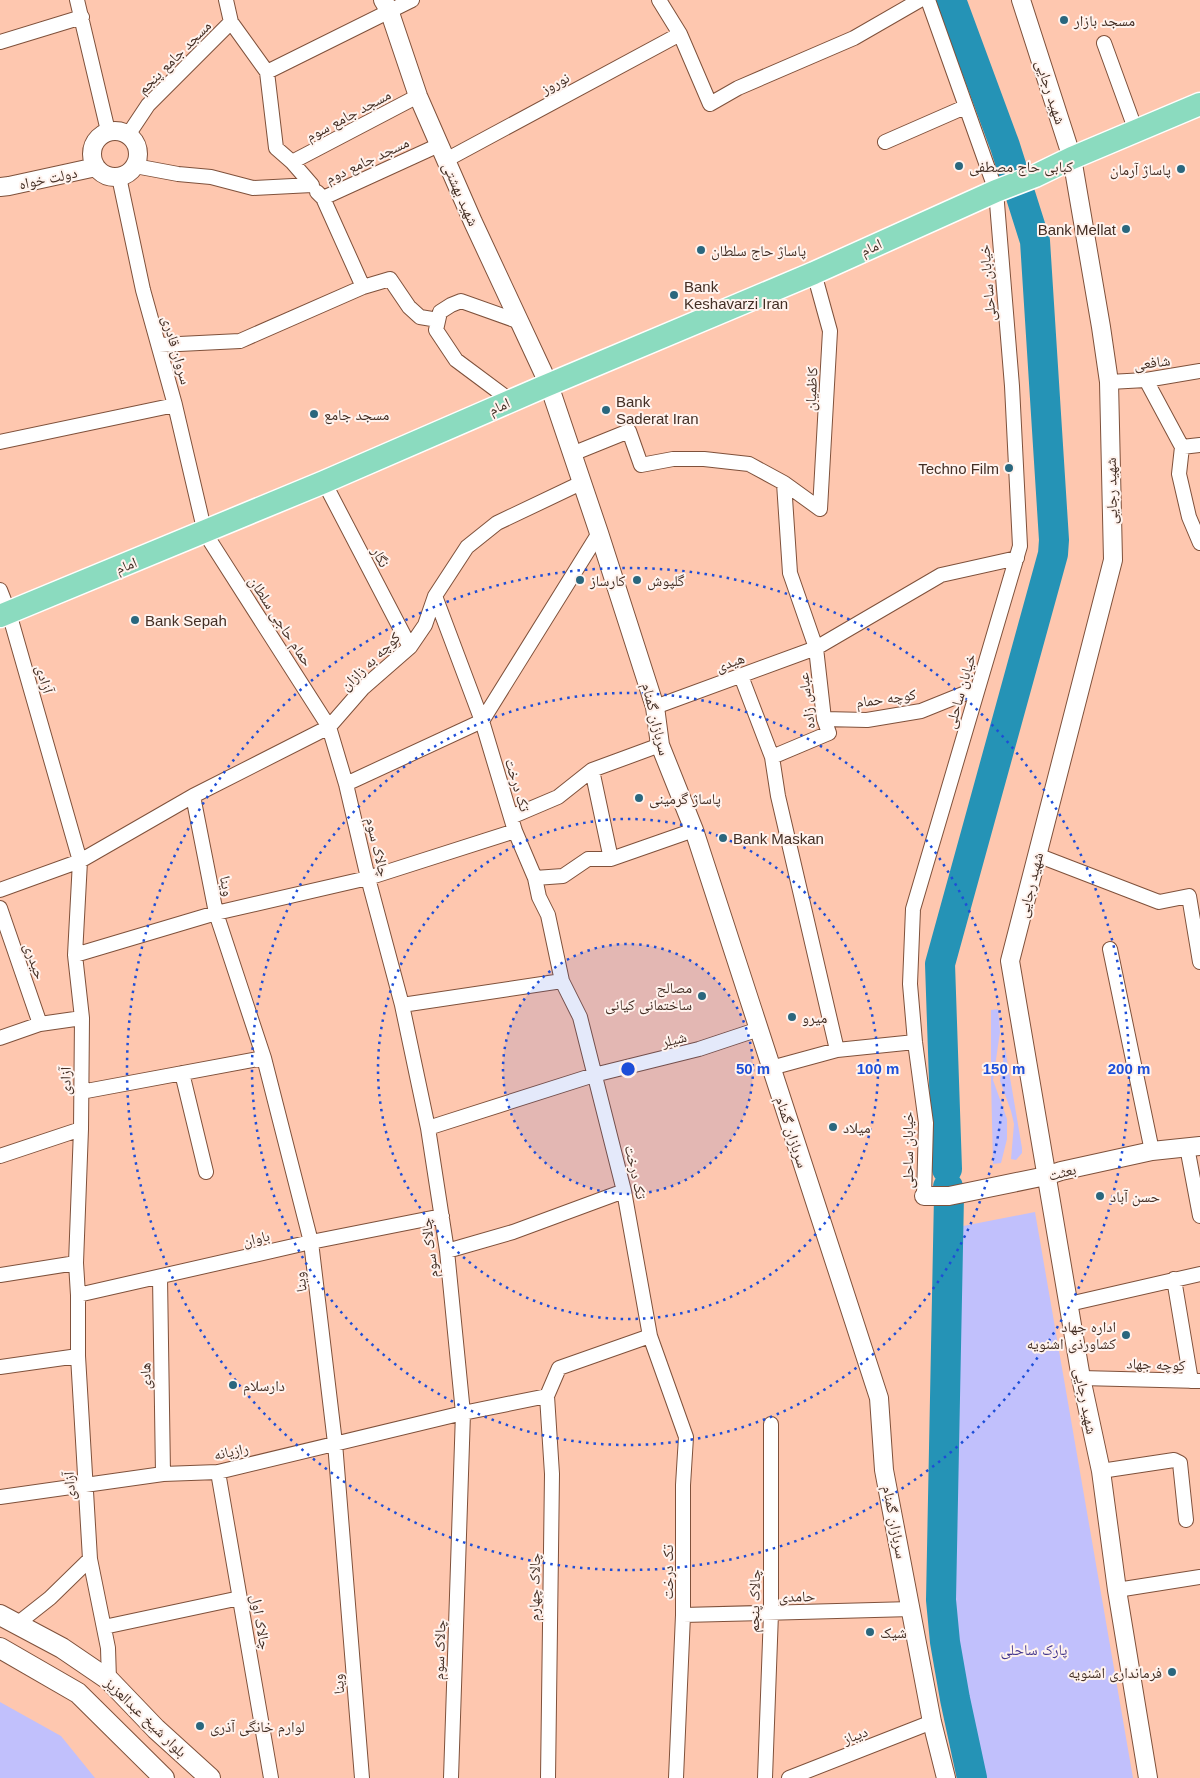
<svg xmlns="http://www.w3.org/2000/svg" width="1200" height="1778" font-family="Arial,'Noto Naskh Arabic',sans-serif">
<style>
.green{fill:#c1c0fc}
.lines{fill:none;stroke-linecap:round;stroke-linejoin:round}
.river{stroke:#2593b6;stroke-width:30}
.minor-casing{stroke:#7f513b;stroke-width:16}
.tertiary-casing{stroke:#7f513b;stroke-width:20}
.secondary-casing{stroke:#7f513b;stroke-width:22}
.primary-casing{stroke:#fff;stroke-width:25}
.minor{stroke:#fff;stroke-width:14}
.tertiary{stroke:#fff;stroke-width:18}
.secondary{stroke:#fff;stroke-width:20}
.primary{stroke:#8bdbbf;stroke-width:22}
.ring{fill:none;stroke:#1d4ed8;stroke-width:2.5;stroke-dasharray:2.5 5}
.poi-dot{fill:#2a677e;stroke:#fff3ee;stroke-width:2}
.labels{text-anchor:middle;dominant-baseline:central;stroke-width:4;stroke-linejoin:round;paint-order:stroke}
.poi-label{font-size:15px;fill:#432e24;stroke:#fff3ee;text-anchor:start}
.street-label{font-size:15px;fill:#432e24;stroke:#fff3ee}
.park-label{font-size:15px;fill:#44378d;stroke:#fff3ee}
.centre{fill:#1d4ed8;stroke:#fff3ee;stroke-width:2.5}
.ring-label{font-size:15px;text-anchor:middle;font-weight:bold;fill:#1d4ed8;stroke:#fff3ee;stroke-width:4;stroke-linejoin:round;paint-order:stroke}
</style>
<rect width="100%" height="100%" fill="#fec7af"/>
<path class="green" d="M 998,1009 L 1000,1032 L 993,1080 L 1007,1119 L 1007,1139 L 1001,1163 L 993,1164 L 991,1080 L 991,1010 Z
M 1005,1048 L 1022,1148 L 1022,1153 L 1016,1160 L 1011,1159 L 1014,1124 L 1011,1111 L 1000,1081 Z
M 1035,1212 L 1133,1778 L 985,1778 L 958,1660 L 950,1578 L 954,1487 L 958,1227 Z
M 0,1702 L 61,1736 L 95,1778 L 0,1778 Z"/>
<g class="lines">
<path class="river" d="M 947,1169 L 940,964 L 1053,554 L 1054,540 L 1035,241 L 1005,146 L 951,0
M 948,1187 L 949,1196 L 941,1600 L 945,1642 L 955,1699 L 972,1778"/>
<defs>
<path id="minor" d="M 77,0 L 108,131
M 659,0 L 680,34 L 710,104 L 738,88 L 854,38 L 920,0
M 231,22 L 267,72 L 412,0
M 0,42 L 82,17
M 1104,43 L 1136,131
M 128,135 L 148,105 L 231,22 L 226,0
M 885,142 L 965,107
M 446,160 L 680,34
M 292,162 L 418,96
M 135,166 L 178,174 L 211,177 L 253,188 L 312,185 L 292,162 L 276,148 L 267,72
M 119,177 L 143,290 L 175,405 L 205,533 L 329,727 L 346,784 L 368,878 L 402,1005 L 428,1128 L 447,1251 L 463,1413 L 451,1778
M 317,192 L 323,198 L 439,145
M 814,273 L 830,331 L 820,509
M 363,287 L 390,279 L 409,307 L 420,317 L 438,320
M 159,345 L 240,341 L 363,287 L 323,198
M 1146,380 L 1182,447
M 1109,382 L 1146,380 L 1200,371
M 511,401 L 456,360 L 436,330 L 440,312 L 451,305 L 461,301 L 520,322
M 0,442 L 175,405
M 1200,445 L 1182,447 L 1179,474 L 1189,517 L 1200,543
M 572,454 L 629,431 L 641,465 L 673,459 L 704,459 L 749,464 L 784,483
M 324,482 L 410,647
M 0,590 L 9,613 L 80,861 L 75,955 L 82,1018 L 81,1129 L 76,1263 L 78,1295 L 78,1356 L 90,1559 L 108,1648 L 109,1680
M 435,596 L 482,721 L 515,831 L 535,878 L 539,897 L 548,915 L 562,981 L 580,1017 L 624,1191 L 650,1336 L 686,1437 L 683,1485 L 683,1615 L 676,1778
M 741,676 L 772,757
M 655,707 L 816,648 L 790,573 L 784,483 L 820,509
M 824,719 L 867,720 L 921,711 L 978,688
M 592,770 L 611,859
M 346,784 L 482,721 L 599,533
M 193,796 L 216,913 L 264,1058 L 311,1242 L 335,1443 L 362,1778
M 511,817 L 558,797 L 592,770 L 660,745
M 1037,855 L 1159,902 L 1189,896 L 1200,962
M 535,878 L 563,876 L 588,859 L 611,859 L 694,830
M 0,890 L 80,861 L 193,796 L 329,727 L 363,688 L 410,647 L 425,625 L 435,596 L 467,547 L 497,523 L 581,483
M 0,908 L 40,1024
M 1110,949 L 1152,1151
M 75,955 L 216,913 L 368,878 L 515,831
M 402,1005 L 562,981
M 0,1038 L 40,1024 L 82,1018
M 837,1050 L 778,796 L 772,757 L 829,733 L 824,719 L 816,648 L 941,575 L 1017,558
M 771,1068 L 837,1050 L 915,1042
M 182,1073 L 206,1172
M 81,1092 L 264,1058
M 428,1128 L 594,1075 L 699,1049 L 759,1029
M 1187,1147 L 1200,1216
M 0,1156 L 81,1129
M 924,1196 L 926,1123 L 915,1042 L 910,984 L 913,909 L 1020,546 L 1012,386 L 996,191 L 928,0
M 447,1251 L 513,1232 L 624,1191
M 0,1275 L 76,1263
M 160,1277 L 163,1474
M 1174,1279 L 1191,1381
M 78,1295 L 311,1242 L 442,1216
M 1069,1304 L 1200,1274
M 0,1367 L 78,1356
M 1081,1378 L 1200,1381
M 547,1396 L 552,1474 L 548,1778
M 1101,1471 L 1174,1460 L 1180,1463 L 1186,1520
M 218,1472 L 271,1778
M 0,1497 L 163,1474 L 218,1472 L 463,1413 L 547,1396 L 559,1368 L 650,1336
M 1117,1590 L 1200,1577
M 683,1615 L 912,1609
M 17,1624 L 50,1598 L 90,1559
M 104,1627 L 240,1598
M 765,1778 L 771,1613 L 771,1424
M 789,1778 L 932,1722"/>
<path id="tertiary" d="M 383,0 L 389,10 L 418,96 L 473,222 L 549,385 L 599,533 L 655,707 L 660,745 L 694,830 L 879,1398 L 884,1470 L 932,1722 L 946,1778
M 1021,0 L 1072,158 L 1101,327 L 1109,382 L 1113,560 L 1010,961 L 1081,1378 L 1101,1471 L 1117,1590 L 1148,1778
M92 154a23 23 0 1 1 46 0a23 23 0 1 1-46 0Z
M 0,187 L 9,186 L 96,167
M 924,1196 L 949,1196 L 1046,1176 L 1061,1171 L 1152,1151 L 1200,1146"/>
<path id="secondary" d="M 0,1615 L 62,1648 L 109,1680 L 156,1729 L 210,1778
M 0,1648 L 78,1693 L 164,1778"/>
<path id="primary" d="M 0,616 L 324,482 L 543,387 L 814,273 L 996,191 L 1035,176 L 1072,158 L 1200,104"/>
</defs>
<use href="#minor" class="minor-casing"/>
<use href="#tertiary" class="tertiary-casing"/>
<use href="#secondary" class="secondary-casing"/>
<use href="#primary" class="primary-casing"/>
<use href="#minor" class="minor"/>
<use href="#tertiary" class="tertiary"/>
<use href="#secondary" class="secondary"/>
<use href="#primary" class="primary"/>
</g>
<circle cx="628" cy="1069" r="125" fill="#1d4ed8" fill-opacity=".12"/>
<g class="ring">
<circle cx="628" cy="1069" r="125"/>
<circle cx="628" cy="1069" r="250"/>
<circle cx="628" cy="1069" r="376"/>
<circle cx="628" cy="1069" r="501"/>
</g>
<g class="poi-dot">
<circle cx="1064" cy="20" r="5"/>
<circle cx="959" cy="166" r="5"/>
<circle cx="1181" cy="169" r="5"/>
<circle cx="1126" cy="229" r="5"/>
<circle cx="701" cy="250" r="5"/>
<circle cx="674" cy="295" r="5"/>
<circle cx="606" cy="410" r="5"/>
<circle cx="314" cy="414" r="5"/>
<circle cx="1009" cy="468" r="5"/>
<circle cx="580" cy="580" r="5"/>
<circle cx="637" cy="580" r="5"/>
<circle cx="135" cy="620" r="5"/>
<circle cx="639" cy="798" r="5"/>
<circle cx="723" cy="838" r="5"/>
<circle cx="702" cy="996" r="5"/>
<circle cx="792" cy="1017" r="5"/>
<circle cx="833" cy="1127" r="5"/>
<circle cx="1100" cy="1196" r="5"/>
<circle cx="1126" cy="1335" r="5"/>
<circle cx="233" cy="1385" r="5"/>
<circle cx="870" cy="1632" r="5"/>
<circle cx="1172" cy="1672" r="5"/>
<circle cx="200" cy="1726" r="5"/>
</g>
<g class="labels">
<g class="poi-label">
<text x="1074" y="20">مسجد بازار</text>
<text x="969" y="166">کبابی حاج مصطفی</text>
<text x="1171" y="169" text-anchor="end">پاساژ آرمان</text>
<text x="1116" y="229" text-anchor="end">Bank Mellat</text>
<text x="711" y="250">پاساژ حاج سلطان</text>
<text x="684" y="286">Bank<tspan x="684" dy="17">Keshavarzi Iran</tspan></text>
<text x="616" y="401">Bank<tspan x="616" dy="17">Saderat Iran</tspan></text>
<text x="324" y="414">مسجد جامع</text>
<text x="999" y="468" text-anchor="end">Techno Film</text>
<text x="590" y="580">کارساز</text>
<text x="647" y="580">گلپوش</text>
<text x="145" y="620">Bank Sepah</text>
<text x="649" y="798">پاساژ گرمینی</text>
<text x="733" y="838">Bank Maskan</text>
<text x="692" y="987" text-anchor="end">مصالح<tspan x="692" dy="17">ساختمانی کیانی</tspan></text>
<text x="802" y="1017">میرو</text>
<text x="843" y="1127">میلاد</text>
<text x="1110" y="1196">حسن آباد</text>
<text x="1116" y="1326" text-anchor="end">اداره جهاد<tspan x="1116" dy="17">کشاورذی اشنویه</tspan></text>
<text x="243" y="1385">دارسلام</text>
<text x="880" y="1632">شیک</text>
<text x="1162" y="1672" text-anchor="end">فرمانداری اشنویه</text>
<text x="210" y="1726">لوارم خانگی آذری</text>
</g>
<g class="street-label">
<text transform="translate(174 57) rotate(-45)">مسجد جامع پنجم</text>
<text transform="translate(555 83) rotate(-28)">نوروز</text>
<text transform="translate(1051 92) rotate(72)">شهید رجایی</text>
<text transform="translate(348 115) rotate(-28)">مسجد جامع سوم</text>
<text transform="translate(367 160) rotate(-25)">مسجد جامع دوم</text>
<text transform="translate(48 178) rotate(-12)">دولت خواه</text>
<text transform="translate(461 194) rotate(66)">شهید بهشتی</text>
<text transform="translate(871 247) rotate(-24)">امام</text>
<text transform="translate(987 283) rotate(-95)">خیابان ساحلی</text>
<text transform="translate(177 350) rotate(74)">سروان قادری</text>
<text transform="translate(1152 362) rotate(-7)">شافعی</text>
<text transform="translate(811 389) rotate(-87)">کاظمیان</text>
<text transform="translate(499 406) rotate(-24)">امام</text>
<text transform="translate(1111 491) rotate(-91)">شهید رجایی</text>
<text transform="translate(381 557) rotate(62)">نگار</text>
<text transform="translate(126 565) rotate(-22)">امام</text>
<text transform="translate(281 621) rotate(57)">حمام حاجی سلطان</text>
<text transform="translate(370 661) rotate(-44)">کوچه به زازان</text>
<text transform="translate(730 662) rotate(-20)">هیدی</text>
<text transform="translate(45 679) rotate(74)">آزادی</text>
<text transform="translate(960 691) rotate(-74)">خیابان ساحلی</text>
<text transform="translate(886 698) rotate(-8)">کوچه حمام</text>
<text transform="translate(806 701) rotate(-97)">عباس زاده</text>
<text transform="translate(656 719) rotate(76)">سربازان گمنام</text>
<text transform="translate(518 785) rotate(73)">تک درخت</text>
<text transform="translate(378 847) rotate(77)">چالاک سوم</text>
<text transform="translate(1030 885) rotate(-76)">شهید رجایی</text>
<text transform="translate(227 886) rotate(79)">وینا</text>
<text transform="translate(35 961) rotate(71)">حیدری</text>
<text transform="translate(674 1039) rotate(-14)">شیلر</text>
<text transform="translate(65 1081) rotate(-89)">آزادی</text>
<text transform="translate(792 1132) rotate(72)">سربازان گمنام</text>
<text transform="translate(907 1150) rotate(-90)">خیابان ساحلی</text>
<text transform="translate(636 1172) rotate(77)">تک درخت</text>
<text transform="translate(1062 1172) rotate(-15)">بعثت</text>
<text transform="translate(256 1238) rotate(-13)">باوان</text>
<text transform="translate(429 1248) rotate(-97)">چالاک سوم</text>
<text transform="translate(300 1282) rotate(-97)">وینا</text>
<text transform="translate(1156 1364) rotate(2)">کوچه جهاد</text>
<text transform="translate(145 1376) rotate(-91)">هادی</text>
<text transform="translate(1086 1401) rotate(79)">شهید رجایی</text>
<text transform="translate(231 1451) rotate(-12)">رازیانه</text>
<text transform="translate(69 1486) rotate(-93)">آزادی</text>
<text transform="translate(895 1522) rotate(79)">سربازان گمنام</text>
<text transform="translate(667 1572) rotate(-90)">تک درخت</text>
<text transform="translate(534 1587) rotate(-89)">چالاک چهارم</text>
<text transform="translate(797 1596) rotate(-1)">حامدی</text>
<text transform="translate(754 1601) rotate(-89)">چالاک پنجم</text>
<text transform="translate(261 1622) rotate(80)">چالاک اول</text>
<text transform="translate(439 1650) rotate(-88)">چالاک سوم</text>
<text transform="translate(338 1684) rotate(-95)">وینا</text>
<text transform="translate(146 1717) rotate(44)">بلوار شیخ عبدالعزیز</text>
<text transform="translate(855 1735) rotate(-21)">دیباز</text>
</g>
<g class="park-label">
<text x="1034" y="1649">پارک ساحلی</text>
</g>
</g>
<circle cx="628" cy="1069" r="8" class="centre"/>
<g class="ring-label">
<text x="753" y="1074">50 m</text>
<text x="878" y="1074">100 m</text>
<text x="1004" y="1074">150 m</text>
<text x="1129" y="1074">200 m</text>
</g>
</svg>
